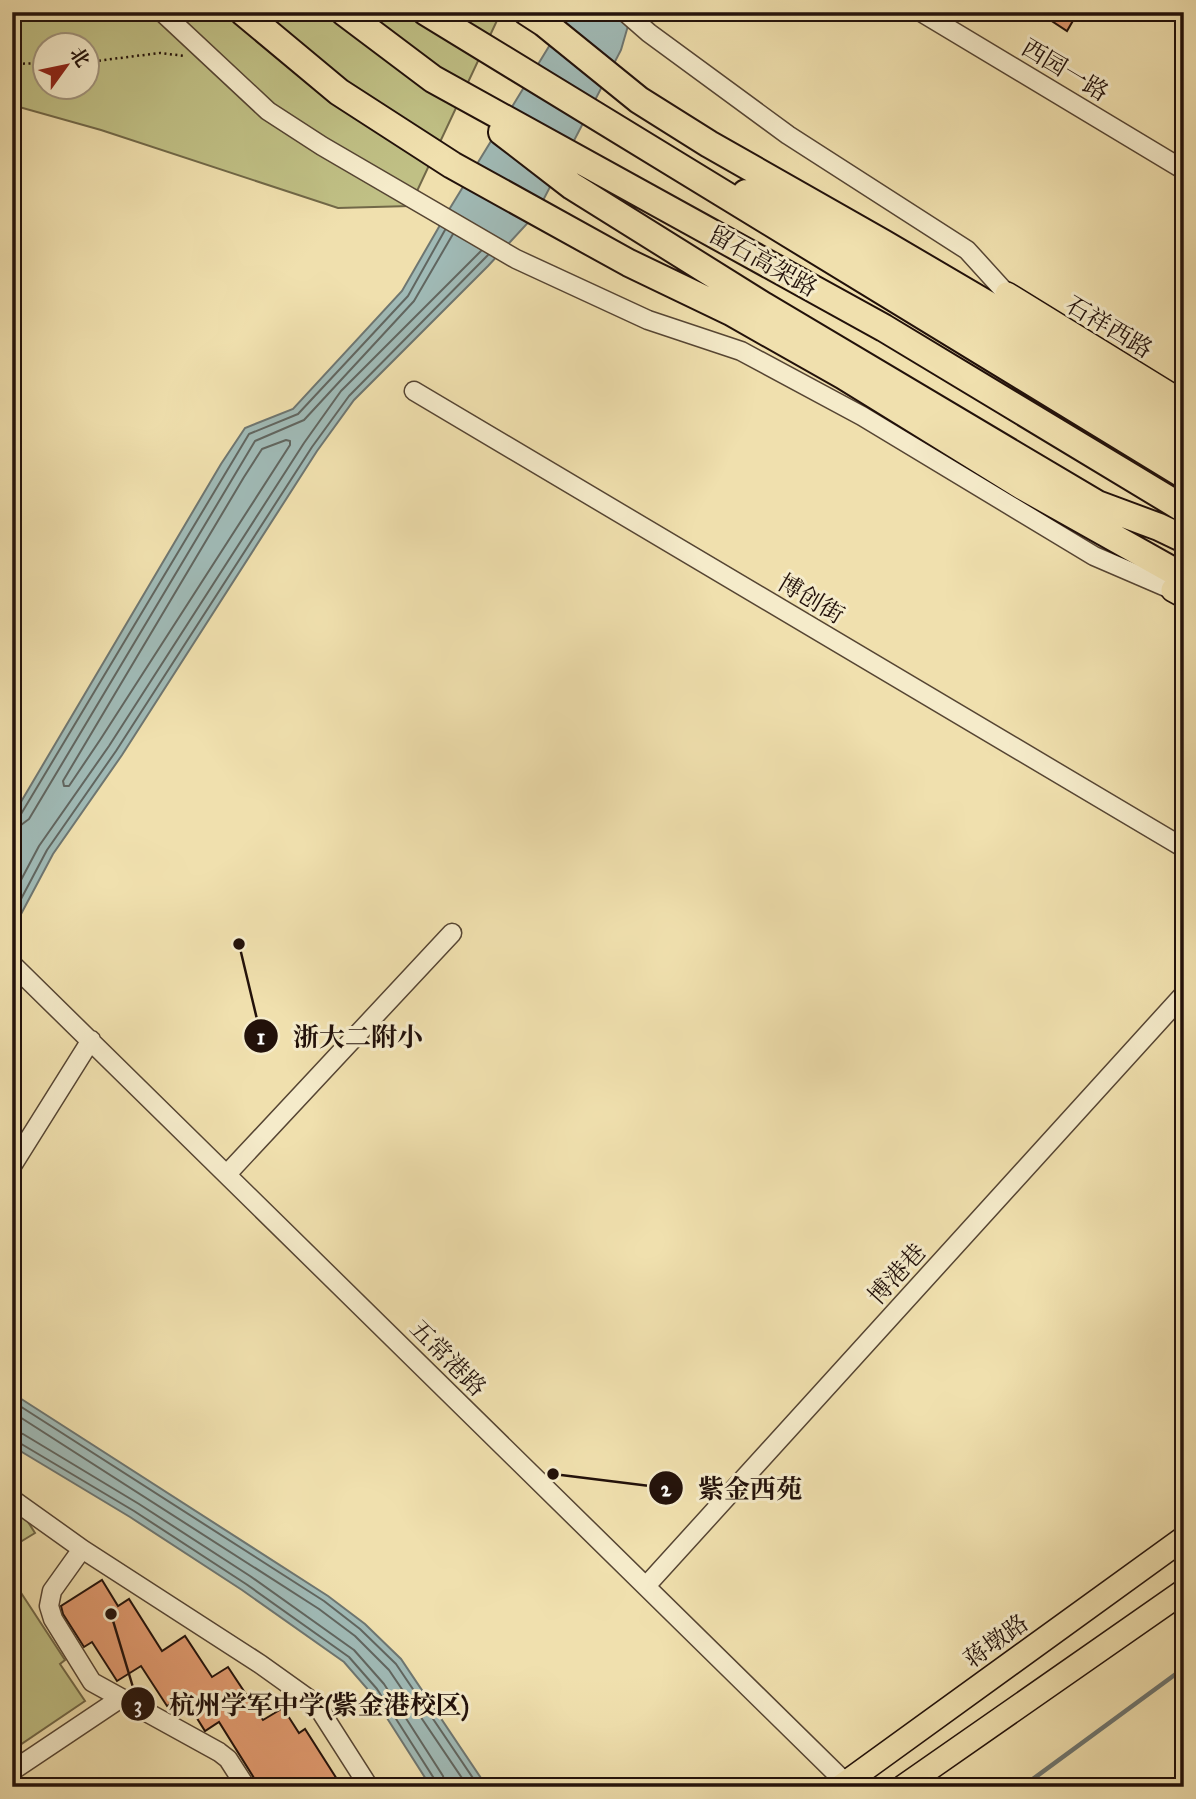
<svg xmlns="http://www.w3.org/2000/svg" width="1196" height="1799" font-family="'IM FELL Great Primer','Noto Serif SC',serif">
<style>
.green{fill:#c0c085;stroke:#716848;stroke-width:2;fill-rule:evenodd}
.water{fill:#a0bab6;stroke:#6e7671;stroke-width:2}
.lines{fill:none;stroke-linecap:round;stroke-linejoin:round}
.shore{stroke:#616660;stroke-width:2}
.stream{stroke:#6e7671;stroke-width:4.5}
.building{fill:#e29b70;stroke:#22110a;stroke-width:2}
.minor-casing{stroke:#564533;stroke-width:21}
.major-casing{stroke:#22110a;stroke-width:26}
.highway-casing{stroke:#22110a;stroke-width:30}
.path{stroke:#22110a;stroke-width:2.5;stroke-dasharray:2 3.5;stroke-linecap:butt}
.minor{stroke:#f5ebca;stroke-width:18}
.major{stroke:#f0e0ae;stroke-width:23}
.highway{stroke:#f0e0ae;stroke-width:26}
.labels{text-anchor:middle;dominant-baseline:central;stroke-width:6;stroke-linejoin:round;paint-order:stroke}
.street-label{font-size:24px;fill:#22110a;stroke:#f5ebca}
.leader{fill:none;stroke:#22110a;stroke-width:2.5}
.callout-dot{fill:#22110a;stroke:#f5ebca;stroke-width:2.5}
.mark-label{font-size:21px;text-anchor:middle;font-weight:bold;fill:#fff}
.callout-label{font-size:26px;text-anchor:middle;font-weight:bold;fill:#22110a;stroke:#f5ebca;stroke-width:6;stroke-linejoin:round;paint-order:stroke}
</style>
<rect width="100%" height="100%" fill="#f0e0ae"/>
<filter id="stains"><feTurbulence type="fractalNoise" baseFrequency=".00286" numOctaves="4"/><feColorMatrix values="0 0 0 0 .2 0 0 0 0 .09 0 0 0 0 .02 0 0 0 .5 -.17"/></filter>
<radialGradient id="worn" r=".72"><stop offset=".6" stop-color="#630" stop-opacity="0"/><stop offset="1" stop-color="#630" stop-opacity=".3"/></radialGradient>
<path class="green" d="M 12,12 L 501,12 L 410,206 L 338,208 L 101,130 L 12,105 ZM 46,46 L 88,46 L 88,88 L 46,88 Z
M 12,1508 L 23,1514 L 35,1533 L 12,1547 Z
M 12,1579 L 65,1660 L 60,1664 L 85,1701 L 14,1749 L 12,1746 L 12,1695 L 16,1692 L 12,1686 Z"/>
<path class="water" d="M 570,12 L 632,12 L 621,50 L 536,214 L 488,266 L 354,400 L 317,451 L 122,755 L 53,854 L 12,931 L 12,817 L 221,464 L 245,428 L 293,409 L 402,291 L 447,213 Z
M 12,1393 L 328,1596 L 365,1624 L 401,1659 L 487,1787 L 431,1787 L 371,1693 L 344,1662 L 242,1590 L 130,1517 L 12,1446 Z"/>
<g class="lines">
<path class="shore" d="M 286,440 L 290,441 L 290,445 L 100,740 L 69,786 L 64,786 L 63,781 L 244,477 L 262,449 Z
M 12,818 L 21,814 L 249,434 L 298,414 L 408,296 L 445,230
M 12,827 L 21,825 L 29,819 L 255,441 L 304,420 L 414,301 L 453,234
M 12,897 L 39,846 L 109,746 L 304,443 L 341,391 L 481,251
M 12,916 L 47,850 L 116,751 L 312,447 L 349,396 L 488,255
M 12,1401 L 324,1601 L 360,1629 L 396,1664 L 479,1787
M 12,1412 L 319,1609 L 355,1636 L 389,1670 L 468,1787
M 12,1432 L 23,1434 L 139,1504 L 250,1576 L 354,1650 L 384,1684 L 443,1776 L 445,1787
M 12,1441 L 18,1442 L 134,1511 L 246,1584 L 349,1657 L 377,1689 L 435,1780 L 436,1787"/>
<path class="stream" d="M 1022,1787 L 1184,1668"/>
</g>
<path class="building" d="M 1038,12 L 1078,12 L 1067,31 Z
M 102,1580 L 118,1606 L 129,1599 L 162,1651 L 185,1636 L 212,1677 L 228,1667 L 263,1720 L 283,1708 L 299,1733 L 305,1729 L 342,1787 L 274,1787 L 269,1780 L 259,1786 L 219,1722 L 205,1731 L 183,1696 L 167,1706 L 141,1666 L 117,1681 L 92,1642 L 84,1647 L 63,1614 L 61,1606 Z"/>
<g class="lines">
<defs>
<path id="minor" d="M 162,12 L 268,111 L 322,146 L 516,259 L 648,320 L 741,351 L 862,416 L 1094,556 L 1173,590
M 625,12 L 649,33 L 788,135 L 967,250 L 1007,294
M 921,12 L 1184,170
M 414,391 L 1184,848
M 12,964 L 850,1787
M 12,1166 L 91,1040
M 227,1174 L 452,933
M 12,1499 L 82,1549 L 260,1664 L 316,1704 L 369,1787
M 82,1549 L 52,1591 L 49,1606 L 53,1619 L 92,1682 L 219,1752 L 228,1759 L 246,1787
M 646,1586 L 1184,994
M 12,1771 L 121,1698"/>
<path id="major" d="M 1007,294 L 1184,403
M 1173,590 L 1184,596
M 840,1787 L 1184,1538
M 903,1787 L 1184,1591"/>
<path id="highway" d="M 243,12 L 339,92 L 452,165 L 629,263 L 731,312 L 844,376 L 1022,486 L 1184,577
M 344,12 L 433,79 L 884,328 L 1184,509
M 426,12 L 1184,475
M 527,12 L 544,23 L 639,100 L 709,144 L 883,243 L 1184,420
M 502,132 L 572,186 L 764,306 L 1097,504 L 1159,527 L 1184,539
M 746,193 L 821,226 L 1184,449"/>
</defs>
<use href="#minor" class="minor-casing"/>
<use href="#major" class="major-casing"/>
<use href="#highway" class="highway-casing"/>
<path class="path" d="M 88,62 L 160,53 L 185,56
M 12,64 L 46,63"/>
<use href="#minor" class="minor"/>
<use href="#major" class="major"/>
<use href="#highway" class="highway"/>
</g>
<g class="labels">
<g class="street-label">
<text transform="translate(1065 70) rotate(31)">西园一路</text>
<text transform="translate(763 261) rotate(29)">留石高架路</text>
<text transform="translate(1109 327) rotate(31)">石祥西路</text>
<text transform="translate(811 599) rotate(31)">博创街</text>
<text transform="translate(897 1274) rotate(-48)">博港巷</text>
<text transform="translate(448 1358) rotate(45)">五常港路</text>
<text transform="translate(996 1641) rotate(-36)">蒋墩路</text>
</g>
</g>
<path class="leader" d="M239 944L261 1036M553 1474L666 1488M111 1614L138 1704"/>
<g class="callout-dot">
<circle cx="239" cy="944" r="7"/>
<circle cx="553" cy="1474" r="7"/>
<circle cx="111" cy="1614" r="7"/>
<circle cx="261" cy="1036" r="18"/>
<circle cx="666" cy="1488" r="18"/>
<circle cx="138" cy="1704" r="18"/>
</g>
<g class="mark-label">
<text x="261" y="1044">1</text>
<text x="666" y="1496">2</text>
<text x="138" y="1712">3</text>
</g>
<g class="callout-label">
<text x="358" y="1046">浙大二附小</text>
<text x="750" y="1498">紫金西苑</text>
<text x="319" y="1714">杭州学军中学(紫金港校区)</text>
</g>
<rect width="1196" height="1799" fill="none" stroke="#f0e0ae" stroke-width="42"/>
<rect x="14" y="14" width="1168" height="1771" fill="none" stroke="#22110a" stroke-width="3.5"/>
<rect x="21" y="21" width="1154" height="1757" fill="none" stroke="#22110a" stroke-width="2"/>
<g transform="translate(66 66) rotate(57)"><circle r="33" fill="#f5ebca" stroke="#a1947d" stroke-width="2"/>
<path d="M0-5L12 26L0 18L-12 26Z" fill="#8f2418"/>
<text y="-10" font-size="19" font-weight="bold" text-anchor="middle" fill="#22110a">北</text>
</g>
<rect width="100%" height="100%" filter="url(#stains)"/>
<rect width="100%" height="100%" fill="url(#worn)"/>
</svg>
